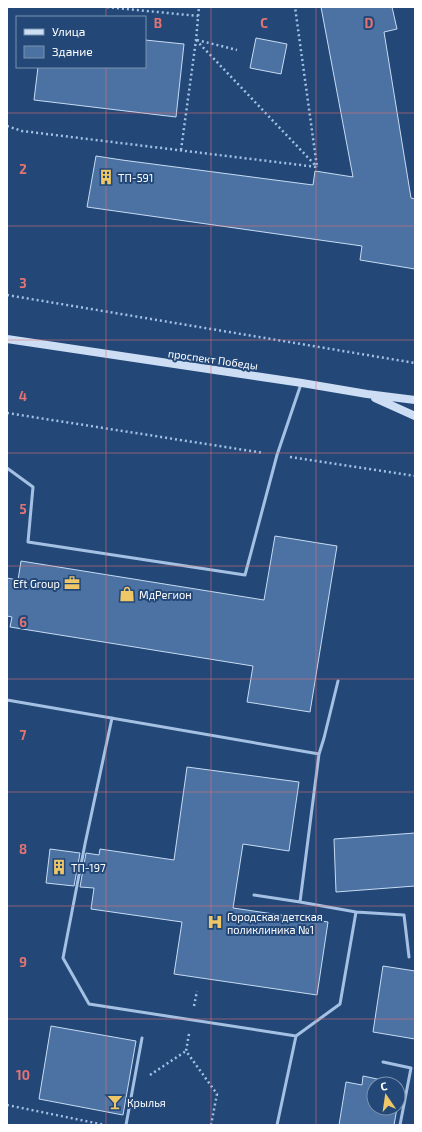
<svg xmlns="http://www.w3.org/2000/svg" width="422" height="1132" font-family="'Exo 2',sans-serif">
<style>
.building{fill:#4b72a2;stroke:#c7dbf3}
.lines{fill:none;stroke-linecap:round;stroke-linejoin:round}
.path{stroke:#a4c1e4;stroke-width:2.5;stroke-dasharray:2 3;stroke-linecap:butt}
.lane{stroke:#a4c1e4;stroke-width:3}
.secondary{stroke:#cddef4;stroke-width:8}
.grid{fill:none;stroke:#e47373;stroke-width:1;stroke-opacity:0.55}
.labels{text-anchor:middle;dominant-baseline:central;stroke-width:4;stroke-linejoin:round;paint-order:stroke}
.poi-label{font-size:11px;fill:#fff;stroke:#234878;text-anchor:start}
.street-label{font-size:11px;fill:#fff;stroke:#234878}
.grid-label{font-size:13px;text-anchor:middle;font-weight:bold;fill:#e47373;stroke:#234878;stroke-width:4;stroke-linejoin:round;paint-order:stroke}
</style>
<rect width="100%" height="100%" fill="#234878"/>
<path class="building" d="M 321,7 L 392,7 L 397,29 L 384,32 L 411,198 L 415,199 L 415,269 L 360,260 L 362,246 L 87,207 L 96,156 L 122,160 L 313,185 L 315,171 L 353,177 Z
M 256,38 L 287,44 L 281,74 L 250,68 Z
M 145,40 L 184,44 L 176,117 L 34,100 L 38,67 L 145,67 Z
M 275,536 L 337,546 L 310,712 L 247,702 L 253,666 L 10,627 L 12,617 L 7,616 L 7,578 L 18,580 L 21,561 L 264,600 Z
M 187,767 L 299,782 L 289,851 L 243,844 L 233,908 L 328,922 L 317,995 L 174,974 L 182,922 L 91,909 L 94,888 L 80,887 L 86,853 L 99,855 L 100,849 L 174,860 Z
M 415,833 L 415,886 L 336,892 L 334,839 Z
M 50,849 L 80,853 L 74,886 L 46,883 Z
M 383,966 L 415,971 L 415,1039 L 373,1032 Z
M 51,1026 L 136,1041 L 123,1115 L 39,1099 Z
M 363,1076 L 401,1084 L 398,1102 L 398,1084 L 374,1084 L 374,1108 L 397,1108 L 394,1125 L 339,1125 L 346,1082 L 362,1085 Z"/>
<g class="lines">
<path class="path" d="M 107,7 L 198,16
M 196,40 L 317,167
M 197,40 L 237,50
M 7,126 L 22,131 L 317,167 L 295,7
M 181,150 L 196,40 L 199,7
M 7,295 L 415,363
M 7,413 L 264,453
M 290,457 L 415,476
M 194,1006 L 197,991
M 189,1034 L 186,1051 L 217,1094 L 211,1125
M 150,1075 L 186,1051
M 7,1105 L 105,1125"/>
<path class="lane" d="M 7,468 L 33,487 L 28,542 L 245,575 L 277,455 L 301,384
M 7,700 L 319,754 L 300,902 L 254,895
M 112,718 L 85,844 L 63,958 L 89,1004 L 296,1036
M 319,754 L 324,738 L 338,681
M 356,912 L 404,915 L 409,957
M 383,1062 L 411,1068 L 400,1125
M 126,1125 L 142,1038
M 277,1125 L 296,1036 L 340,1004 L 356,912 L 300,902"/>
<path class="secondary" d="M 7,339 L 302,383 L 367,394 L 415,400
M 375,398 L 415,416"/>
</g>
<path class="grid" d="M 106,7 L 106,17M 211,7 L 211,1125M 316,7 L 316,1125M 106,67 L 106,1125M 7,113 L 415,113M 7,226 L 415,226M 7,340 L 415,340M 7,453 L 415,453M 7,566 L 415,566M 7,679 L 415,679M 7,792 L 415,792M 7,906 L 415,906M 7,1019 L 415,1019"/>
<defs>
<symbol id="building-bare" viewBox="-9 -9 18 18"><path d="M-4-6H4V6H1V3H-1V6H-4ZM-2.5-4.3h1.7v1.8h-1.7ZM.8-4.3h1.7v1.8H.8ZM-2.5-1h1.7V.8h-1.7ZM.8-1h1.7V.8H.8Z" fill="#efc767" stroke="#234878" stroke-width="2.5" paint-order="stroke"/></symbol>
<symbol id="office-bare" viewBox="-9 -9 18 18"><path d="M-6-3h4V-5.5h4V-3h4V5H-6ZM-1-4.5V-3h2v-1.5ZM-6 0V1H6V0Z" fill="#efc767" stroke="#234878" stroke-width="2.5" paint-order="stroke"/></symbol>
<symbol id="shop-bare" viewBox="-9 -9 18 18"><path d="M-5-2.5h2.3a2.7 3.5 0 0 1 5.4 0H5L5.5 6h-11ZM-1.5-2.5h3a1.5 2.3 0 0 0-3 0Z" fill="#efc767" stroke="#234878" stroke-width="2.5" paint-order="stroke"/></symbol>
<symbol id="hospital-bare" viewBox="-9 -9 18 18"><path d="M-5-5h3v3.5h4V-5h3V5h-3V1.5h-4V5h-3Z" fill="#efc767" stroke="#234878" stroke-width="2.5" paint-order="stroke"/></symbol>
<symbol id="bar-bare" viewBox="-9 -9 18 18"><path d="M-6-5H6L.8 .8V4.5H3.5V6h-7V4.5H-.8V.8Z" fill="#efc767" stroke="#234878" stroke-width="2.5" paint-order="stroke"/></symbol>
</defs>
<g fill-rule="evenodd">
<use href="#building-bare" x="95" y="166" width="22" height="22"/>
<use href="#office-bare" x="61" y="572" width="22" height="22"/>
<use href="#shop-bare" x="116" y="583" width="22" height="22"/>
<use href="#building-bare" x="48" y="856" width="22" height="22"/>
<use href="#hospital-bare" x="204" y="911" width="22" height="22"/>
<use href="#bar-bare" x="104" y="1091" width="22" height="22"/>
</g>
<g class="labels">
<g class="poi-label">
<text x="118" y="177">ТП-591</text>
<text x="60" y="583" text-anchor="end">Eft Group</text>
<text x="139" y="594">МдРегион</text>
<text x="71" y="867">ТП-197</text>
<text x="227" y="916">Городская детская<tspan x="227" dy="13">поликлиника №1</tspan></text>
<text x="127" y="1102">Крылья</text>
</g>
<g class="street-label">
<text transform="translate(213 359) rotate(8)">проспект Победы</text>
</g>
</g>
<g class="grid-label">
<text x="158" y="28">B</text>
<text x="264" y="28">C</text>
<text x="369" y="28">D</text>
<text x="23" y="174">2</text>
<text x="23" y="288">3</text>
<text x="23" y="401">4</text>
<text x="23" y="514">5</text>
<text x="23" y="627">6</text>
<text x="23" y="740">7</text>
<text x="23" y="854">8</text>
<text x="23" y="967">9</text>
<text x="23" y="1080">10</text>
</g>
<rect width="422" height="1132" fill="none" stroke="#ffffff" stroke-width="16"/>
<rect x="16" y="16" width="130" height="52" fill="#234878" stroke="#7b91ae"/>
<rect x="24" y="29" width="20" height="6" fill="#cddef4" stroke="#7b91ae"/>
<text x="52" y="36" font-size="12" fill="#ffffff">Улица</text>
<rect x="24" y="46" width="20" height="12" fill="#4b72a2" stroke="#7b91ae"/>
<text x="52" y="56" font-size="12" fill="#ffffff">Здание</text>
<g transform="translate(386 1096) rotate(347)"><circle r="19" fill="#234878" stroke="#7b91ae"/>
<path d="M0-3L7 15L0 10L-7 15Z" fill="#efc767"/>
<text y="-6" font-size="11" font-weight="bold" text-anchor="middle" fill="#ffffff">С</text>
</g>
</svg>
